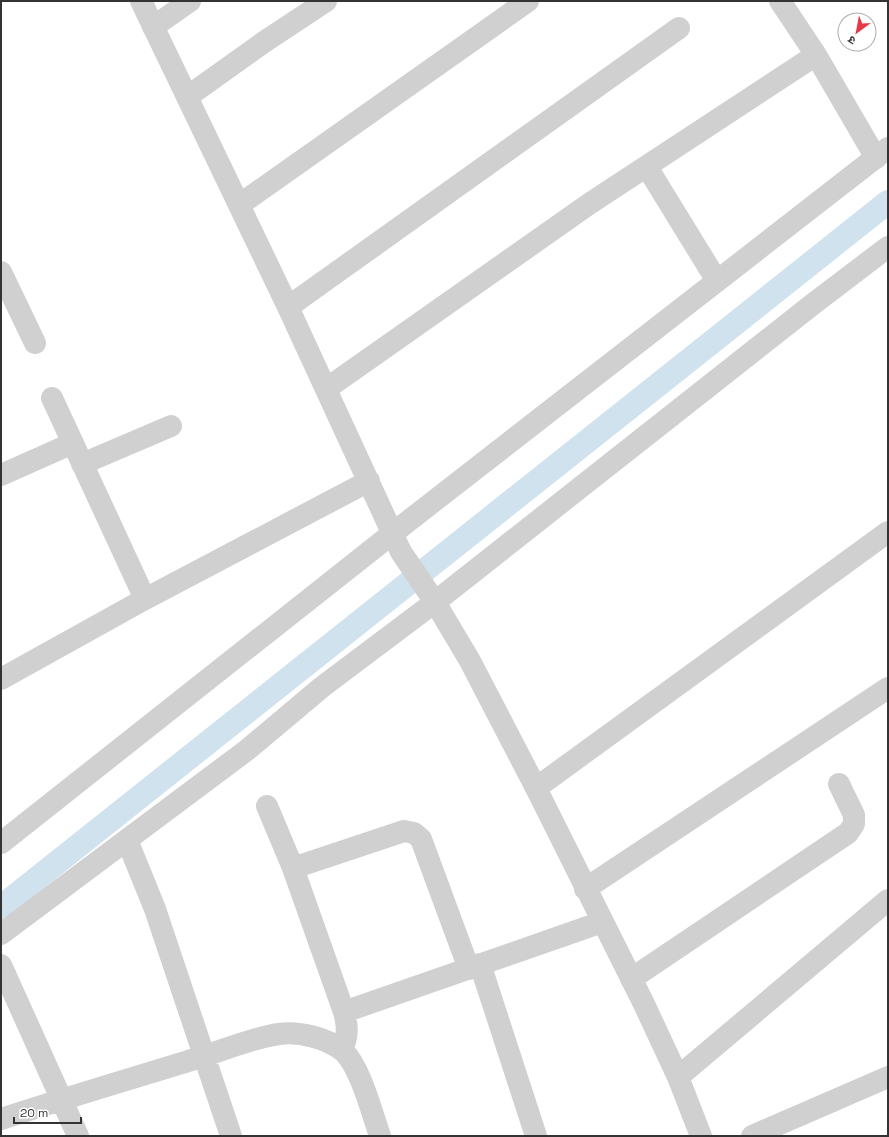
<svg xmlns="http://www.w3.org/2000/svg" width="889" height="1137" font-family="'Space Grotesk','Noto Sans Devanagari',sans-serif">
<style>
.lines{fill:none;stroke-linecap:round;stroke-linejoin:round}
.canal{stroke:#cfe2ee;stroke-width:24}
.minor{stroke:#d0d0d0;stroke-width:22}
</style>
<rect width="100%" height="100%" fill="#fff"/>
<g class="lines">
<path class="canal" d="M 1,907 L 888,202"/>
<path class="minor" d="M 141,1 L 288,307 L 401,552 L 435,602 L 470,661 L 536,788 L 643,1002 L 678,1077 L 701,1136
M 780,1 L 816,55 L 876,158
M 153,27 L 190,1
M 187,97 L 264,42 L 326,1
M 647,167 L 717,281
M 239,205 L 528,1
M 1,272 L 35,343
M 288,307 L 679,28
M 326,389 L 589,204 L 816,55
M 52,398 L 145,599
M 82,464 L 171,426
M 1,475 L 73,443
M 1,679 L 145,599 L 369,481
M 536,788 L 888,532
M 267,806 L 293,868 L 344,1012 C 348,1027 348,1036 342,1050
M 127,840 L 155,909 L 231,1136
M 1,843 L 393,533 L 888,148
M 293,868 L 404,831 L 414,833 L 421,839 L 469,969
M 585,889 L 888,688
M 1,934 L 247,750 L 322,687 L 435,602 L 813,304 L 888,247
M 480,964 L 536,1136
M 1,965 L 78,1136
M 631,979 L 848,833 L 854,824 L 854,815 L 839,784
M 344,1012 L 602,922
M 678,1077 L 888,900
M 1,1119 C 65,1098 130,1079 195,1059 C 223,1051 250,1038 279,1034 C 299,1031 327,1038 343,1051 C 360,1066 372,1113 380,1136
M 752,1136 L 888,1077"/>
</g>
<rect width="889" height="1137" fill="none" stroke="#333333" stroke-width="4"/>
<g transform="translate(857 32) rotate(212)"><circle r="19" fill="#ffffff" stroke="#adadad"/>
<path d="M0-3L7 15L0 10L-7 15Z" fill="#e63946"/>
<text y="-6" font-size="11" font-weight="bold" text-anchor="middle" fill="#333333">उ</text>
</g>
<path d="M14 1117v6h67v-6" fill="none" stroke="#333333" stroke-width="2"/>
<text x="20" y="1117" font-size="12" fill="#333333" stroke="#ffffff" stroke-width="3" paint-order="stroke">20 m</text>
</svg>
